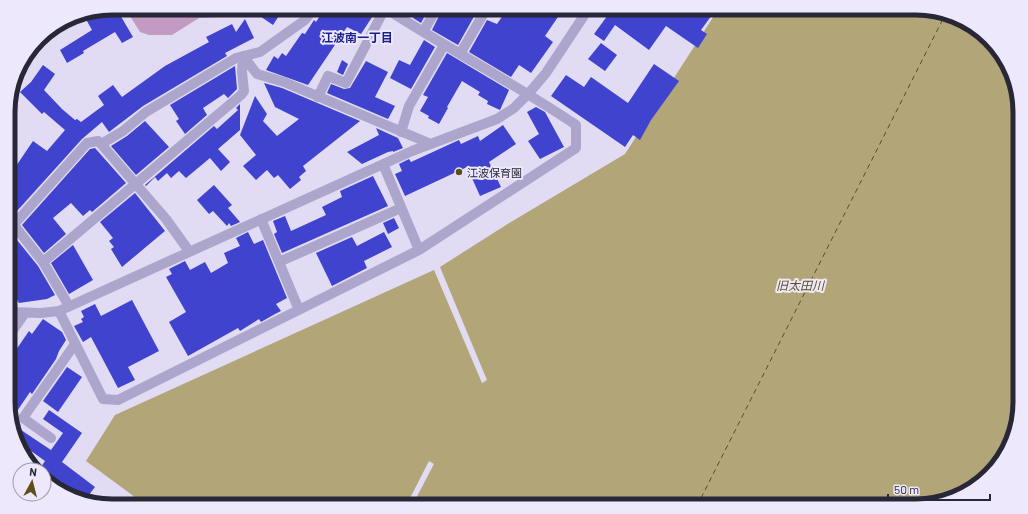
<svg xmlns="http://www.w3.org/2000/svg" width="1028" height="514" font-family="Barlow,'Noto Sans JP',sans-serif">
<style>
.green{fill:#c39ac1}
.water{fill:#b2a578}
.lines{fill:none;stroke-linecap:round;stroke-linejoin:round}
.ferry{stroke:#5c4f1a;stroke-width:1;stroke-dasharray:5 4;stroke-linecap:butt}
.building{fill:#3f43ce}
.minor{stroke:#ada6cc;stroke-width:10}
.poi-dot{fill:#5c4f1a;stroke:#ede8fb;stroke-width:1.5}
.labels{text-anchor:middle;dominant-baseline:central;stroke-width:4;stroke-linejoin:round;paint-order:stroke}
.poi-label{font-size:11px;fill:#282738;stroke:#ede8fb;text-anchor:start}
.neighbourhood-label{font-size:12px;font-weight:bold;fill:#1b1f8c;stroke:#ede8fb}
.water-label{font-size:12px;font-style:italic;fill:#5c4f1a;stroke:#ede8fb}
.rim{fill:none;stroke:#282738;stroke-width:5}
</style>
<rect width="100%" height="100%" fill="#e1dbf3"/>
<path class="green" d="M 125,8 L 179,8 L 191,16 L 209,15 L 215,11 L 215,8 L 230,8 L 221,17 L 199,18 L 172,35 L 149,35 L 140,32 Z"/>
<path class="water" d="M 719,8 L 916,8 L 962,19 L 999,49 L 1019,98 L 1020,402 L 1009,448 L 974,489 L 923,506 L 412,506 L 434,464 L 429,461 L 406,506 L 147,506 L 86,461 L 115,415 L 434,270 L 482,383 L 487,380 L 440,267 L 506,225 L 625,154 Z"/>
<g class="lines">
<path class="ferry" d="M 697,506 L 945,15"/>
</g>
<path class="building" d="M 112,8 L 116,8 L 133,37 L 122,43 L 115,32 L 83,51 L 84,53 L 67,63 L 60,50 L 92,30 L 83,14 Z
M 248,8 L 284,8 L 273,25 Z
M 325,8 L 378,8 L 361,34 L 347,27 L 308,85 L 266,70 L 274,56 L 278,59 L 282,53 L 286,56 L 302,33 L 305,34 L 314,20 L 316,22 Z
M 420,8 L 429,8 L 421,23 L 413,18 Z
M 443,8 L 468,8 L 476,13 L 458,45 L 432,30 Z
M 508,8 L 564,8 L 545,36 L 553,42 L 531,73 L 519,65 L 511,77 L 469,52 L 487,20 L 497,24 Z
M 613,8 L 717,8 L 701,30 L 707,34 L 698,48 L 666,26 L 649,50 L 615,25 L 604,41 L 594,34 Z
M 245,19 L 254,38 L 225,53 L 227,56 L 143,106 L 109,132 L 102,122 L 82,139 L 8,221 L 8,165 L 14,169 L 33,141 L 47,151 L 65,130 L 44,112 L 42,114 L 20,92 L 31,82 L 43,65 L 55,74 L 44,90 L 62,109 L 75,120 L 77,119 L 81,122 L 104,105 L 98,96 L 113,85 L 122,97 L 165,66 L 209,42 L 206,37 L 232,24 L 236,32 Z
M 424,40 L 435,47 L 411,89 L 390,78 L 399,60 L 410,65 Z
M 601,43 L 617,55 L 605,71 L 588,59 Z
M 447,53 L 509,90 L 500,110 L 487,104 L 488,101 L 478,95 L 480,92 L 462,81 L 447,107 L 448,108 L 439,124 L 428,118 L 429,116 L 420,111 L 428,97 L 423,95 Z
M 342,60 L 348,64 L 343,75 L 337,72 Z
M 366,61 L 388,72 L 375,97 L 395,106 L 388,119 L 327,93 L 331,84 L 344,89 L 350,88 Z
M 654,64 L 679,81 L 651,120 L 640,140 L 633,135 L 625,147 L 551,96 L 566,75 L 584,87 L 591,77 L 628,103 Z
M 235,66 L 237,89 L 228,98 L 224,94 L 203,108 L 207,115 L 185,134 L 176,121 L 179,119 L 170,105 Z
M 264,83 L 282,88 L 360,121 L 303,166 L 306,171 L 299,177 L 301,180 L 290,189 L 278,175 L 274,178 L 267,170 L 256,180 L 243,166 L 256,155 L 240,135 L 255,96 L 267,114 L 263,121 L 277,136 L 299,119 L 275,107 Z
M 240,104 L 240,130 L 218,149 L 230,162 L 221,171 L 210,158 L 186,178 L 179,171 L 171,178 L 167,173 L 158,181 L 155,177 L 146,186 L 145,185 L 214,126 L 217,129 L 238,110 L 236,108 Z
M 536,107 L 545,112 L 564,147 L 540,159 L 528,141 L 539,134 L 527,112 Z
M 145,121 L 169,147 L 136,175 L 111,146 L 127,136 Z
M 503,125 L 516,144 L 489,162 L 501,187 L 480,196 L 467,167 L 405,196 L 395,174 L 402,171 L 399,164 L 409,159 L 411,162 L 459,140 L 461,144 L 478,136 L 480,141 Z
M 376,128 L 398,138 L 403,148 L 393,152 L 393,151 L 388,152 L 362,164 L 347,152 L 379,135 Z
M 95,148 L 126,183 L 92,212 L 90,210 L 83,216 L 71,203 L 53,218 L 66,234 L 44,253 L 22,225 L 90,149 Z
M 373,176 L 388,206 L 282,253 L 274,234 L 277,232 L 273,221 L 285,216 L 291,231 L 326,215 L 322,207 L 342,197 L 340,191 Z
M 214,185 L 232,205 L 228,208 L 240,222 L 231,226 L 229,223 L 227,226 L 213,211 L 209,214 L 197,200 Z
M 135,193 L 165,231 L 122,267 L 111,249 L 114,247 L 109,241 L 113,238 L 100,222 Z
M 394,218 L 399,228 L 388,234 L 383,223 Z
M 248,232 L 254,244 L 263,240 L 287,298 L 276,304 L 281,311 L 275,314 L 261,322 L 259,319 L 240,331 L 238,328 L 188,356 L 169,322 L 186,312 L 166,277 L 172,274 L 169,269 L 185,261 L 190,270 L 205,262 L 211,273 L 228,263 L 224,253 L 240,246 L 236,238 Z
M 384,232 L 392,247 L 364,261 L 367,268 L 332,286 L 316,253 L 352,237 L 357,246 Z
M 13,235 L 38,266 L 55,295 L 47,299 L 19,303 L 9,286 L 9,236 Z
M 73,245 L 93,280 L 69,294 L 51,263 Z
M 132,300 L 159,351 L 128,367 L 135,380 L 118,388 L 91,337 L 83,342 L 74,326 L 83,322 L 81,319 L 84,317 L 81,311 L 95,304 L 101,316 Z
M 43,319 L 62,332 L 66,340 L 59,351 L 56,359 L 32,394 L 30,392 L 11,420 L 9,416 L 9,360 L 29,331 L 32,334 Z
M 67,367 L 82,377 L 58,412 L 43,401 Z
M 49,410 L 82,433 L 62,462 L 95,487 L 85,500 L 66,495 L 44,477 L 44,470 L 39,470 L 45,461 L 20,443 L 12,424 L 51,450 L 63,433 L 43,419 Z"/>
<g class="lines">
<path class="minor" d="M 423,32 L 437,8
M 460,54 L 487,8
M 243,56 L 257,74 L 284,82 L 431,144
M 318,97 L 328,76 L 346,83 L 385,8
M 401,132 L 409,106 L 444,45
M 101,144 L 166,219 L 189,251
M 383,164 L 419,250
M 261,219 L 299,310
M 14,225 L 43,262 L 69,306
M 9,230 L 87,143 L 98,141 L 101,144 L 123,131 L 146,112 L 236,58 L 260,52 L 305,20 L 314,8
M 43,262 L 241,95 L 244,91 L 242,72 L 243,56
M 279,262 L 401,208
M 59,311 L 103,399 L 118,400 L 419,250 L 576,148 L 576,125 C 514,83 448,49 385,8
M 9,312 L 41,313 L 59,311 L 412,151 L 497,119 L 514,108 L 529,93 L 546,73 L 589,8
M 9,336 L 25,313
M 51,438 L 23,418 L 75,344"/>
</g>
<circle class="poi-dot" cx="459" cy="172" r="4"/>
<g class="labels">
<g class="poi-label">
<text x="467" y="172">江波保育園</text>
</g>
<g class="neighbourhood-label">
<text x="357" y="37">江波南一丁目</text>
</g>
<g class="water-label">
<text x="800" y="285">旧太田川</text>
</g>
</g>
<path d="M0 0H1028V514H0ZM112 15H916A97 97 0 0 1 1013 112V402A97 97 0 0 1 916 499H112A97 97 0 0 1 15 402V112A97 97 0 0 1 112 15Z" fill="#ede8fb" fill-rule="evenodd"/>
<path class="rim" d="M112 15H916A97 97 0 0 1 1013 112V402A97 97 0 0 1 916 499H112A97 97 0 0 1 15 402V112A97 97 0 0 1 112 15Z"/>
<g transform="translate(32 482) rotate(7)"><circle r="19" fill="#ede8fb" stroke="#9e9bad"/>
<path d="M0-3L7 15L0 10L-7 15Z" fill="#5c4f1a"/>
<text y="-6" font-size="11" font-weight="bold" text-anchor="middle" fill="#282738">N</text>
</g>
<path d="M888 494v6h102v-6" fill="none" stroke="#282738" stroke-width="2"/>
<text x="894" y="494" font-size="12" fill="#282738" stroke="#ede8fb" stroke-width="3" paint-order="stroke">50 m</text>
</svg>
